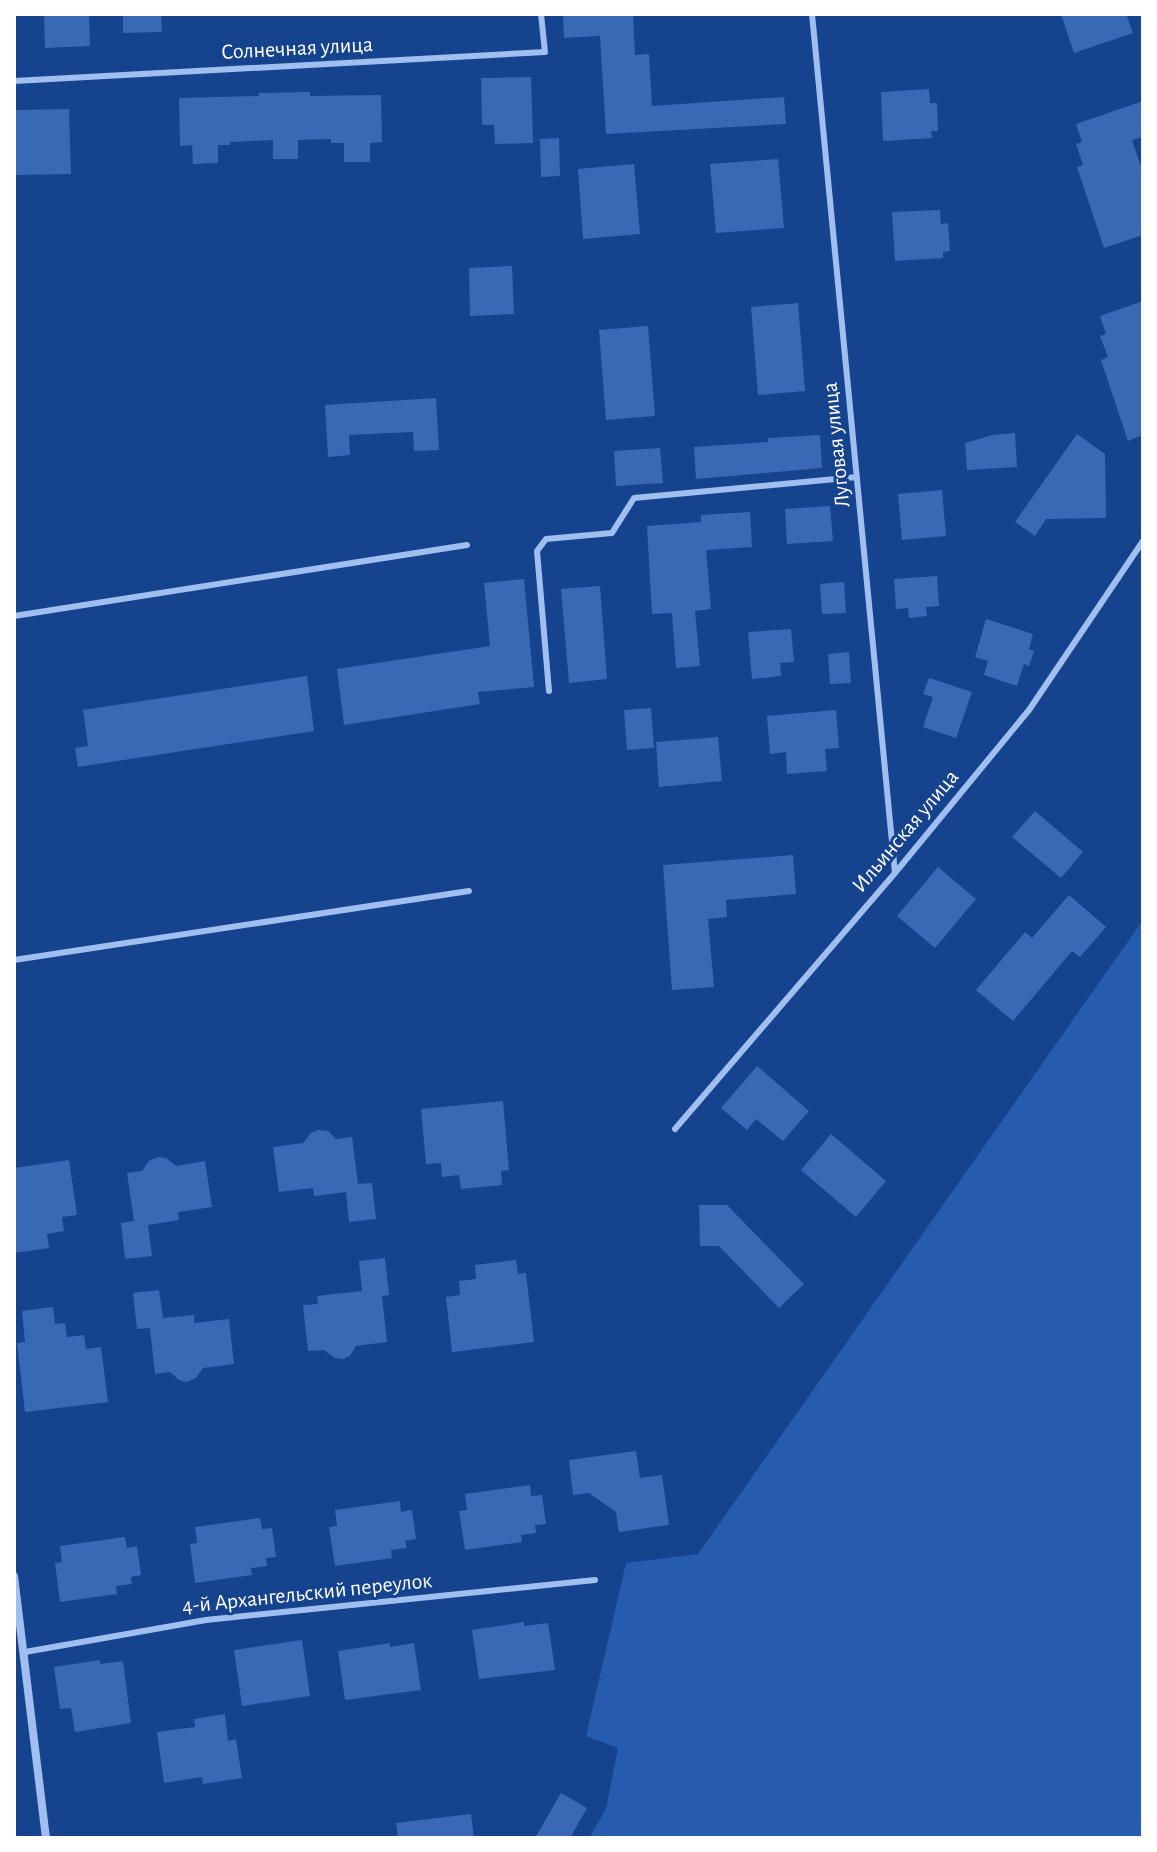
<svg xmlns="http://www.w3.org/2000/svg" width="1157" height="1852" font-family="'Alegreya Sans',sans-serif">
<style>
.green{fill:#275bad}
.building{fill:#3969b5}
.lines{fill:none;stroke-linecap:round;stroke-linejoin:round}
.lane{stroke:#a0bff0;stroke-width:6}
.street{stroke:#a0bff0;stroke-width:8}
.labels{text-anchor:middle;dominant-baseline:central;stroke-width:6;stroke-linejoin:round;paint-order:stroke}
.street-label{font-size:22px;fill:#fff;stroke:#15438e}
</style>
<rect width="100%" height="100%" fill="#15438e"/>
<path class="green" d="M 1143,920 L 1143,1838 L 589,1838 L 606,1809 L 618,1748 L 586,1736 L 626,1563 L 698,1554 Z"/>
<path class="building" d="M 44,14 L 89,14 L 90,46 L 45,48 Z
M 123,14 L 161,14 L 162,32 L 123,33 Z
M 563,14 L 633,14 L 635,55 L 649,54 L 652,106 L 784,97 L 786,124 L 606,134 L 600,36 L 564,38 Z
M 1061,14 L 1126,14 L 1133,33 L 1074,53 Z
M 531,77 L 533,143 L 495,144 L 494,125 L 482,125 L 481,78 Z
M 929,89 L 930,103 L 937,103 L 938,131 L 931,131 L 932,138 L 883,141 L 881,92 Z
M 310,92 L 310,96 L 381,95 L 382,142 L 370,143 L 370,162 L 344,162 L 344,143 L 331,143 L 331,139 L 298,140 L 298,159 L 273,159 L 273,140 L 230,142 L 230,145 L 218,145 L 218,163 L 193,164 L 192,145 L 180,146 L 179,98 L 259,96 L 259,93 Z
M 1143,101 L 1143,137 L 1132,140 L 1143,172 L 1143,235 L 1104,248 L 1077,167 L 1083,165 L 1076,144 L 1082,142 L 1076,124 Z
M 69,109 L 71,174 L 15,175 L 14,110 Z
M 559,138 L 560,176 L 541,177 L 540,139 Z
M 778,159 L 784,228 L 716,233 L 710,164 Z
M 634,164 L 640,234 L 583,239 L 578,169 Z
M 940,210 L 941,224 L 948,223 L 950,251 L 943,252 L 943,258 L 895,261 L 892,212 Z
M 512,266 L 514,314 L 470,316 L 469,268 Z
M 1143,301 L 1143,435 L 1128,441 L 1101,360 L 1108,357 L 1100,336 L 1106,334 L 1100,316 Z
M 798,303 L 805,391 L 758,395 L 751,307 Z
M 648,326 L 655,416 L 606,420 L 599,330 Z
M 436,398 L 439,450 L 414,451 L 413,432 L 349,435 L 350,455 L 328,457 L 325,405 Z
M 1015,433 L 1017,467 L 967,470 L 965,443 L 993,435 Z
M 1077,434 L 1105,454 L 1106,518 L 1046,519 L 1035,536 L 1015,522 Z
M 820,435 L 822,468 L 696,479 L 694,447 L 768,442 L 768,438 Z
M 660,448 L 663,483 L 616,486 L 614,451 Z
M 942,490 L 946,536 L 902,540 L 898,494 Z
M 830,506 L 833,541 L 787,544 L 785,509 Z
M 750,512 L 752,547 L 706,550 L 711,609 L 695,611 L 700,666 L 676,668 L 672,613 L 652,614 L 647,526 L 701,522 L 701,515 Z
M 937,576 L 939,606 L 926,607 L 927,616 L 909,618 L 908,608 L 896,609 L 894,579 Z
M 524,579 L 534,687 L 478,692 L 480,704 L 344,725 L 337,669 L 490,646 L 484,583 Z
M 844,582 L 846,613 L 822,614 L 820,584 Z
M 600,586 L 607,679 L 569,683 L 561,589 Z
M 986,619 L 1033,634 L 1029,649 L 1034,651 L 1029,666 L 1024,664 L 1017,686 L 984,675 L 988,661 L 975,657 Z
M 791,629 L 794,662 L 780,663 L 781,676 L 752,679 L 748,632 Z
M 849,652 L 851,683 L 830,684 L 828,654 Z
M 307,676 L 314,731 L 78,767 L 75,748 L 88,746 L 83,710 Z
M 929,678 L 972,692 L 956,738 L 923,727 L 933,697 L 923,694 Z
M 651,708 L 654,748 L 627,750 L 624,710 Z
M 836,710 L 839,748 L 825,749 L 827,771 L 787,774 L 786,752 L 770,754 L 767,716 Z
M 718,737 L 722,781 L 659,787 L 656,742 Z
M 1035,811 L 1083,852 L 1061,878 L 1012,837 Z
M 793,855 L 796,894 L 726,900 L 727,917 L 708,919 L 714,987 L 672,990 L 663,865 Z
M 938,867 L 976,899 L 935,948 L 897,916 Z
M 1069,895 L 1106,927 L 1080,957 L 1072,951 L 1013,1021 L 976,990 L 1025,932 L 1032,938 Z
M 757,1066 L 809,1111 L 783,1141 L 756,1119 L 747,1130 L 721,1108 Z
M 503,1101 L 509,1170 L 501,1171 L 502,1185 L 461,1189 L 459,1175 L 442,1177 L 441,1163 L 426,1164 L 421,1109 Z
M 318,1130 L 328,1131 L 336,1139 L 352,1137 L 358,1184 L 372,1183 L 376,1219 L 349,1222 L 346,1192 L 314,1196 L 313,1188 L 279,1192 L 273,1147 L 303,1143 L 311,1133 Z
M 831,1134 L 886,1181 L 856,1217 L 801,1170 Z
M 158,1157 L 166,1158 L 176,1166 L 205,1161 L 212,1207 L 178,1212 L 179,1220 L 148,1225 L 152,1256 L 125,1259 L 121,1223 L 134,1221 L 127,1173 L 142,1171 L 149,1161 Z
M 69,1160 L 77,1215 L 62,1217 L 64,1231 L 47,1234 L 49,1248 L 14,1253 L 14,1168 Z
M 699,1205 L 727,1205 L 804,1284 L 779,1308 L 719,1246 L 700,1246 Z
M 385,1258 L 389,1295 L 382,1296 L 387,1342 L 356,1346 L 350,1356 L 343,1359 L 335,1358 L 324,1350 L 308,1351 L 303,1305 L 318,1304 L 317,1296 L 362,1291 L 359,1261 Z
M 516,1260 L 518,1274 L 526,1273 L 534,1342 L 452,1352 L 446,1297 L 460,1295 L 459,1281 L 476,1279 L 475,1265 Z
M 159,1290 L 163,1318 L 194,1315 L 194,1323 L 229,1319 L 234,1364 L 203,1368 L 196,1378 L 187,1382 L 179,1380 L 170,1372 L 155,1374 L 150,1328 L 137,1329 L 133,1293 Z
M 53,1307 L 55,1324 L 65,1323 L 67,1337 L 84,1335 L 86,1349 L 101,1347 L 108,1402 L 25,1412 L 17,1343 L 25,1342 L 22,1311 Z
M 636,1451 L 640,1478 L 662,1475 L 669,1525 L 619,1532 L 616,1512 L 589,1493 L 573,1495 L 569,1460 Z
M 530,1485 L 531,1496 L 542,1495 L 546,1524 L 535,1525 L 536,1533 L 521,1535 L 522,1542 L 465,1550 L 459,1511 L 467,1510 L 465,1494 Z
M 400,1501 L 401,1512 L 412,1510 L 416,1539 L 405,1541 L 407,1548 L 391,1550 L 392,1558 L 335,1566 L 329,1527 L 337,1526 L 335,1510 Z
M 260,1518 L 262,1529 L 272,1528 L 276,1557 L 266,1558 L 267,1566 L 251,1568 L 252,1575 L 195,1583 L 190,1544 L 197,1543 L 195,1527 Z
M 125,1537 L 127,1548 L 137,1546 L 141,1575 L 131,1577 L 132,1584 L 116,1586 L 117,1594 L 60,1602 L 55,1563 L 62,1562 L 60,1546 Z
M 524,1622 L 524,1626 L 548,1623 L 555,1670 L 479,1679 L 472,1630 Z
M 302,1640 L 310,1696 L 242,1706 L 234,1650 Z
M 390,1643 L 390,1647 L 414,1643 L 421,1690 L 345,1700 L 338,1651 Z
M 100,1660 L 100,1664 L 123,1661 L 131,1723 L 75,1732 L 71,1708 L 60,1709 L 54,1667 Z
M 225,1714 L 228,1741 L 236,1739 L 242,1778 L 203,1784 L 202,1777 L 164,1783 L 157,1732 L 195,1727 L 194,1719 Z
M 561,1793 L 587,1808 L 570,1838 L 535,1838 Z
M 471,1814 L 474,1838 L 398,1838 L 396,1823 Z"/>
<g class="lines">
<path class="lane" d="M 812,14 L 895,873
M 14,81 L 545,52 L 541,14
M 14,616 L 467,545
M 549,691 L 537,551 L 546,539 L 612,533 L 634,498 L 857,477
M 14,960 L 469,891
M 675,1129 L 895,873 L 1029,710 L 1143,541
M 25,1652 L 206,1620 L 595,1580"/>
<path class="street" d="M 14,1576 L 46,1838"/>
</g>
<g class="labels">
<g class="street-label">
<text transform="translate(297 48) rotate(-3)">Солнечная улица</text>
<text transform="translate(836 445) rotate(-96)">Луговая улица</text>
<text transform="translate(905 831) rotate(-50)">Ильинская улица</text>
<text transform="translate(307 1593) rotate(-6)">4-й Архангельский переулок</text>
</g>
</g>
<rect width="1157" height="1852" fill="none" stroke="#ffffff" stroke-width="32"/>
</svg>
